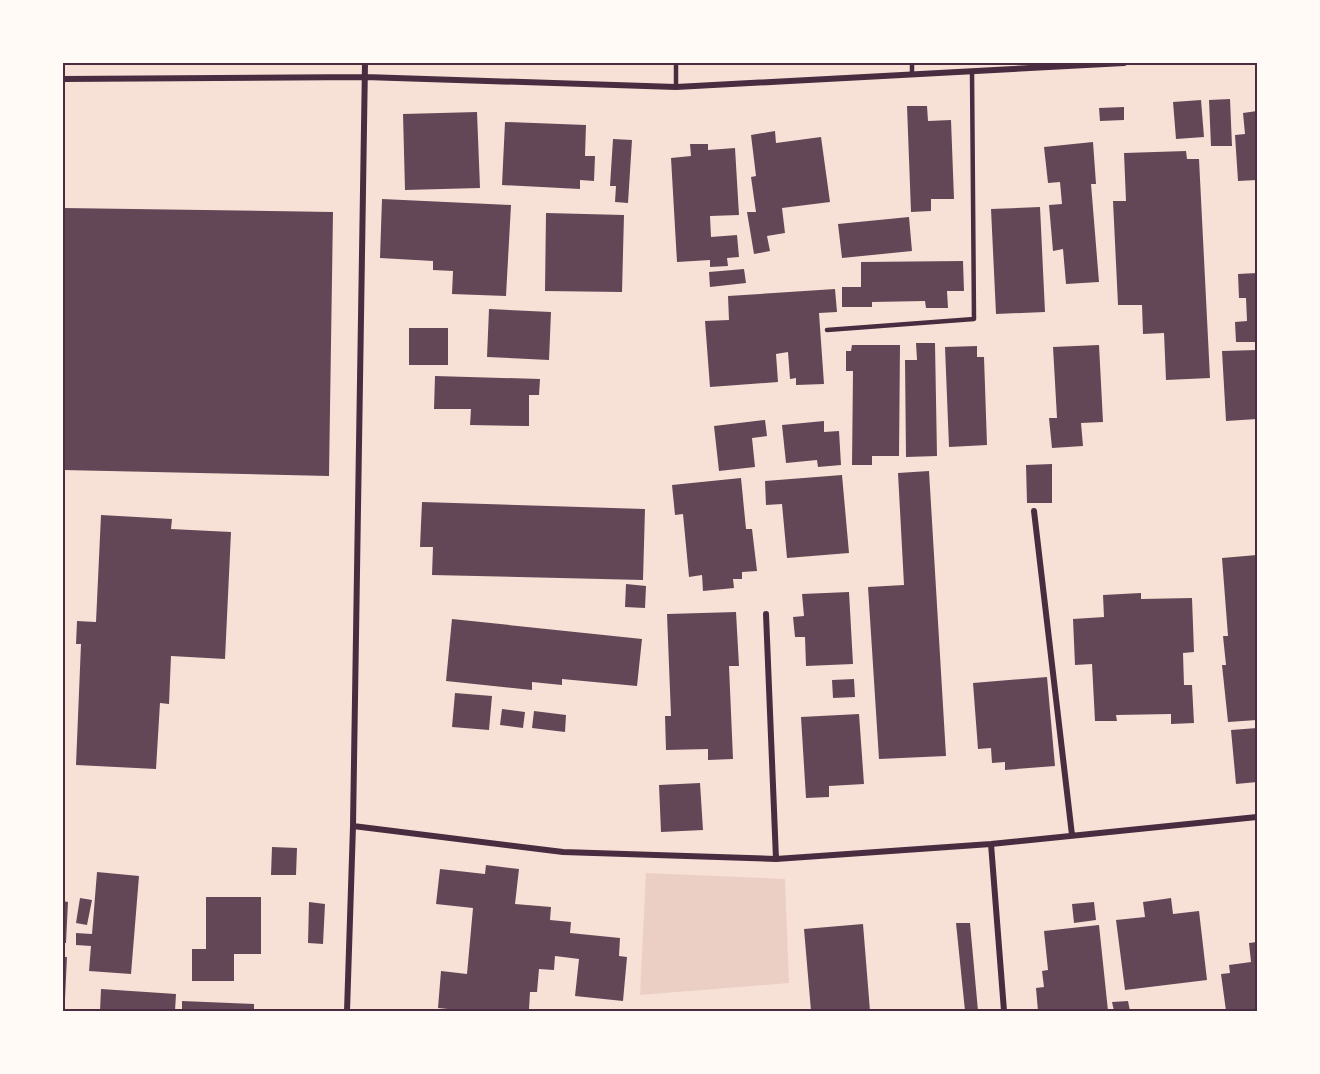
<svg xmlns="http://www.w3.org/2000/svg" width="1320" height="1074" font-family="'IBM Plex Sans',sans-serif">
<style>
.green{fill:#ebcfc5}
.building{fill:#644757}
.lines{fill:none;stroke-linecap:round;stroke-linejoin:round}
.service{stroke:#4a2c40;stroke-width:4.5}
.minor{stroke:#4a2c40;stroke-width:6}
.neatline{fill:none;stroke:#4a2c40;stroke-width:2}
</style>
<rect width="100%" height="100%" fill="#f7e1d7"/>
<path class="green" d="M 646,873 L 785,879 L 789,983 L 640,995 Z"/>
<path class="building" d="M 1230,99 L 1232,146 L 1211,146 L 1209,100 Z
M 1201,100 L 1204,137 L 1176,139 L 1173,102 Z
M 907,106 L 927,106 L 928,121 L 951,120 L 954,199 L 931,199 L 931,211 L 911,212 Z
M 1124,107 L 1124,120 L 1100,121 L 1099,108 Z
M 1257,111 L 1257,180 L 1238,181 L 1235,135 L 1245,134 L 1243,113 Z
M 477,112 L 480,188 L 405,190 L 403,114 Z
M 505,122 L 586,125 L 585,156 L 595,156 L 594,181 L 580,180 L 580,189 L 502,185 Z
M 775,131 L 776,143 L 821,137 L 830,202 L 782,208 L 785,233 L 767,236 L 770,251 L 754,254 L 747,212 L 756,212 L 751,177 L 756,176 L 751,135 Z
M 613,139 L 632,140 L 628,203 L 615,202 L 616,186 L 610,186 Z
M 1093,142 L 1096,184 L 1091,184 L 1099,282 L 1066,284 L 1063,249 L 1053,251 L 1049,205 L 1062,204 L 1060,182 L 1048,183 L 1044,147 Z
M 690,144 L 708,144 L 708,150 L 735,148 L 739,215 L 710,216 L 711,237 L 737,235 L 739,257 L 727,258 L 728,266 L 710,267 L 710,260 L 677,262 L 671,158 L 691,156 Z
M 1186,151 L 1187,159 L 1199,159 L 1210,378 L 1166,380 L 1164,333 L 1143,334 L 1142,305 L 1118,305 L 1113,201 L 1126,201 L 1124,153 Z
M 382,199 L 511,205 L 506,296 L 452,294 L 453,271 L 433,270 L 433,261 L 380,258 Z
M 1040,207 L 1045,312 L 996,314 L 991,209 Z
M 63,208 L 333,212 L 329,476 L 63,470 Z
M 546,213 L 624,215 L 622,292 L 545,291 Z
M 909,217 L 912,251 L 842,258 L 838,224 Z
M 963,261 L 964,291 L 947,291 L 948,308 L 926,308 L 925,301 L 872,302 L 872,307 L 842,307 L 842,287 L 861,287 L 861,262 Z
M 744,269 L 746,283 L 710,287 L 709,272 Z
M 1257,273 L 1257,342 L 1236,342 L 1235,322 L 1247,321 L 1246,298 L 1239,298 L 1238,274 Z
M 835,289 L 837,312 L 819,313 L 824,384 L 796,385 L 796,378 L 790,379 L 788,352 L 776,354 L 778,382 L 710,387 L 705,321 L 729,320 L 728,296 Z
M 489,309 L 551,312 L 549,360 L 487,357 Z
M 409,328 L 448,328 L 448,365 L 409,365 Z
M 916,343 L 935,343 L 937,456 L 906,457 L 905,360 L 917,360 Z
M 852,345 L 900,345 L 899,456 L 872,456 L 872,465 L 852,465 L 853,371 L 846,371 L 846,351 L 851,351 Z
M 1099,345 L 1103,422 L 1081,423 L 1083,446 L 1052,448 L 1049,418 L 1057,418 L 1053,347 Z
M 977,346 L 977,357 L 984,357 L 987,445 L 949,447 L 945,347 Z
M 1257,350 L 1257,419 L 1226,421 L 1222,351 Z
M 435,376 L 540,379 L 539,395 L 529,395 L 529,426 L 470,425 L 471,409 L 434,409 Z
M 765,420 L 767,436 L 752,438 L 755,467 L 719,471 L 714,426 Z
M 824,421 L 824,432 L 839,431 L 841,465 L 818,467 L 817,460 L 786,463 L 782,425 Z
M 1052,464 L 1052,503 L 1027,503 L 1026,465 Z
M 929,471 L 946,756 L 879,759 L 868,587 L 904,585 L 898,473 Z
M 842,475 L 849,553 L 787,558 L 782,504 L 766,505 L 765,481 Z
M 741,478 L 746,529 L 752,529 L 757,571 L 742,572 L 742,579 L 733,579 L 734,588 L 703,591 L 702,575 L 689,577 L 683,514 L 675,515 L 672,485 Z
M 422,502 L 645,509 L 643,580 L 432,575 L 433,547 L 420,547 Z
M 101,515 L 172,519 L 171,529 L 231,532 L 225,659 L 171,656 L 169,704 L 160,703 L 156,769 L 76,765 L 81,644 L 76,644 L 77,621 L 96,622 Z
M 1257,555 L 1257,720 L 1228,722 L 1222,665 L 1226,665 L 1223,636 L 1228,636 L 1222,558 Z
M 626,584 L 646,586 L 645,608 L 625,607 Z
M 849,592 L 853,664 L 806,666 L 805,637 L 795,637 L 793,617 L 804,616 L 802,594 Z
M 1141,593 L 1141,599 L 1192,598 L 1194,652 L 1183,653 L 1184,685 L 1192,685 L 1194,723 L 1171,724 L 1171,714 L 1116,715 L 1117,721 L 1095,721 L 1092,664 L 1075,665 L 1073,619 L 1104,617 L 1103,595 Z
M 736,612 L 739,666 L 729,666 L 733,759 L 708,760 L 708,749 L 666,750 L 665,716 L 671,716 L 667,614 Z
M 452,619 L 642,639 L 637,686 L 562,679 L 562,685 L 532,682 L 532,690 L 446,681 Z
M 1047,677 L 1055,766 L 1005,770 L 1005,762 L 992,763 L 991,748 L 978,749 L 973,683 Z
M 854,679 L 855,697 L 833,698 L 832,680 Z
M 455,693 L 492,696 L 489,730 L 452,727 Z
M 502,709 L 525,712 L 523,728 L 500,725 Z
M 534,711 L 566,715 L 565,732 L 532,728 Z
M 859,714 L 864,784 L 829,786 L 829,797 L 806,798 L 801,717 Z
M 1257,728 L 1257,782 L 1236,784 L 1231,730 Z
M 700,783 L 703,830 L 661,832 L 659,785 Z
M 272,847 L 297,848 L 296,875 L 271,875 Z
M 486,865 L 519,869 L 515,904 L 551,907 L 550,920 L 571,922 L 570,933 L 620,938 L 619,956 L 627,957 L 623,1001 L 575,996 L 579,959 L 555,956 L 554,970 L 539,969 L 537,992 L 530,992 L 529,1009 L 468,1011 L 438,1008 L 441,971 L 467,974 L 473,908 L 436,904 L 440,869 L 485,874 Z
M 97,872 L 139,876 L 131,974 L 89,971 L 91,946 L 76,945 L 76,933 L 92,934 Z
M 206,897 L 261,897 L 261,954 L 234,954 L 234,981 L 192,981 L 192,949 L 206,949 Z
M 80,898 L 92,900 L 87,925 L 76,923 Z
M 1171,898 L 1173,914 L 1199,911 L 1207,980 L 1125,990 L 1116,920 L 1145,917 L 1143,902 Z
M 63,901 L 68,902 L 66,943 L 63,943 Z
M 309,902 L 325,904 L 323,944 L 308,943 Z
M 1094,902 L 1096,920 L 1074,923 L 1072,904 Z
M 956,923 L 970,923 L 978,1011 L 965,1011 Z
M 863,924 L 870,1011 L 811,1011 L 804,929 Z
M 1099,925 L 1108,1011 L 1038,1011 L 1036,988 L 1044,987 L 1042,971 L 1048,970 L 1044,931 Z
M 1257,942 L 1257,1011 L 1226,1011 L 1221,974 L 1230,973 L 1229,965 L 1251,962 L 1249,943 Z
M 63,957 L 67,957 L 65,999 L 63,999 Z
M 101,989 L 176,994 L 175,1011 L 100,1011 Z
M 182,1001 L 254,1004 L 254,1011 L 182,1011 Z
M 1128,1001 L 1130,1011 L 1114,1011 L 1112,1002 Z"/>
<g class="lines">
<path class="service" d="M 912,63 L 912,74
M 676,87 L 676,63
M 827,330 L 974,319 L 972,71"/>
<path class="minor" d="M 63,79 L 365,77 L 676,87 L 1124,63
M 1034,511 L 1072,835
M 766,614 L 776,859
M 353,826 L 563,852 L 776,859 L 991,844 L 1257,817
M 991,844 L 1004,1011
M 347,1011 L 353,826 L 365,63"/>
</g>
<rect width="1320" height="1074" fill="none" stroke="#fffaf5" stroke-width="129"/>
<rect x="64" y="64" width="1192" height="946" class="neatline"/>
</svg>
